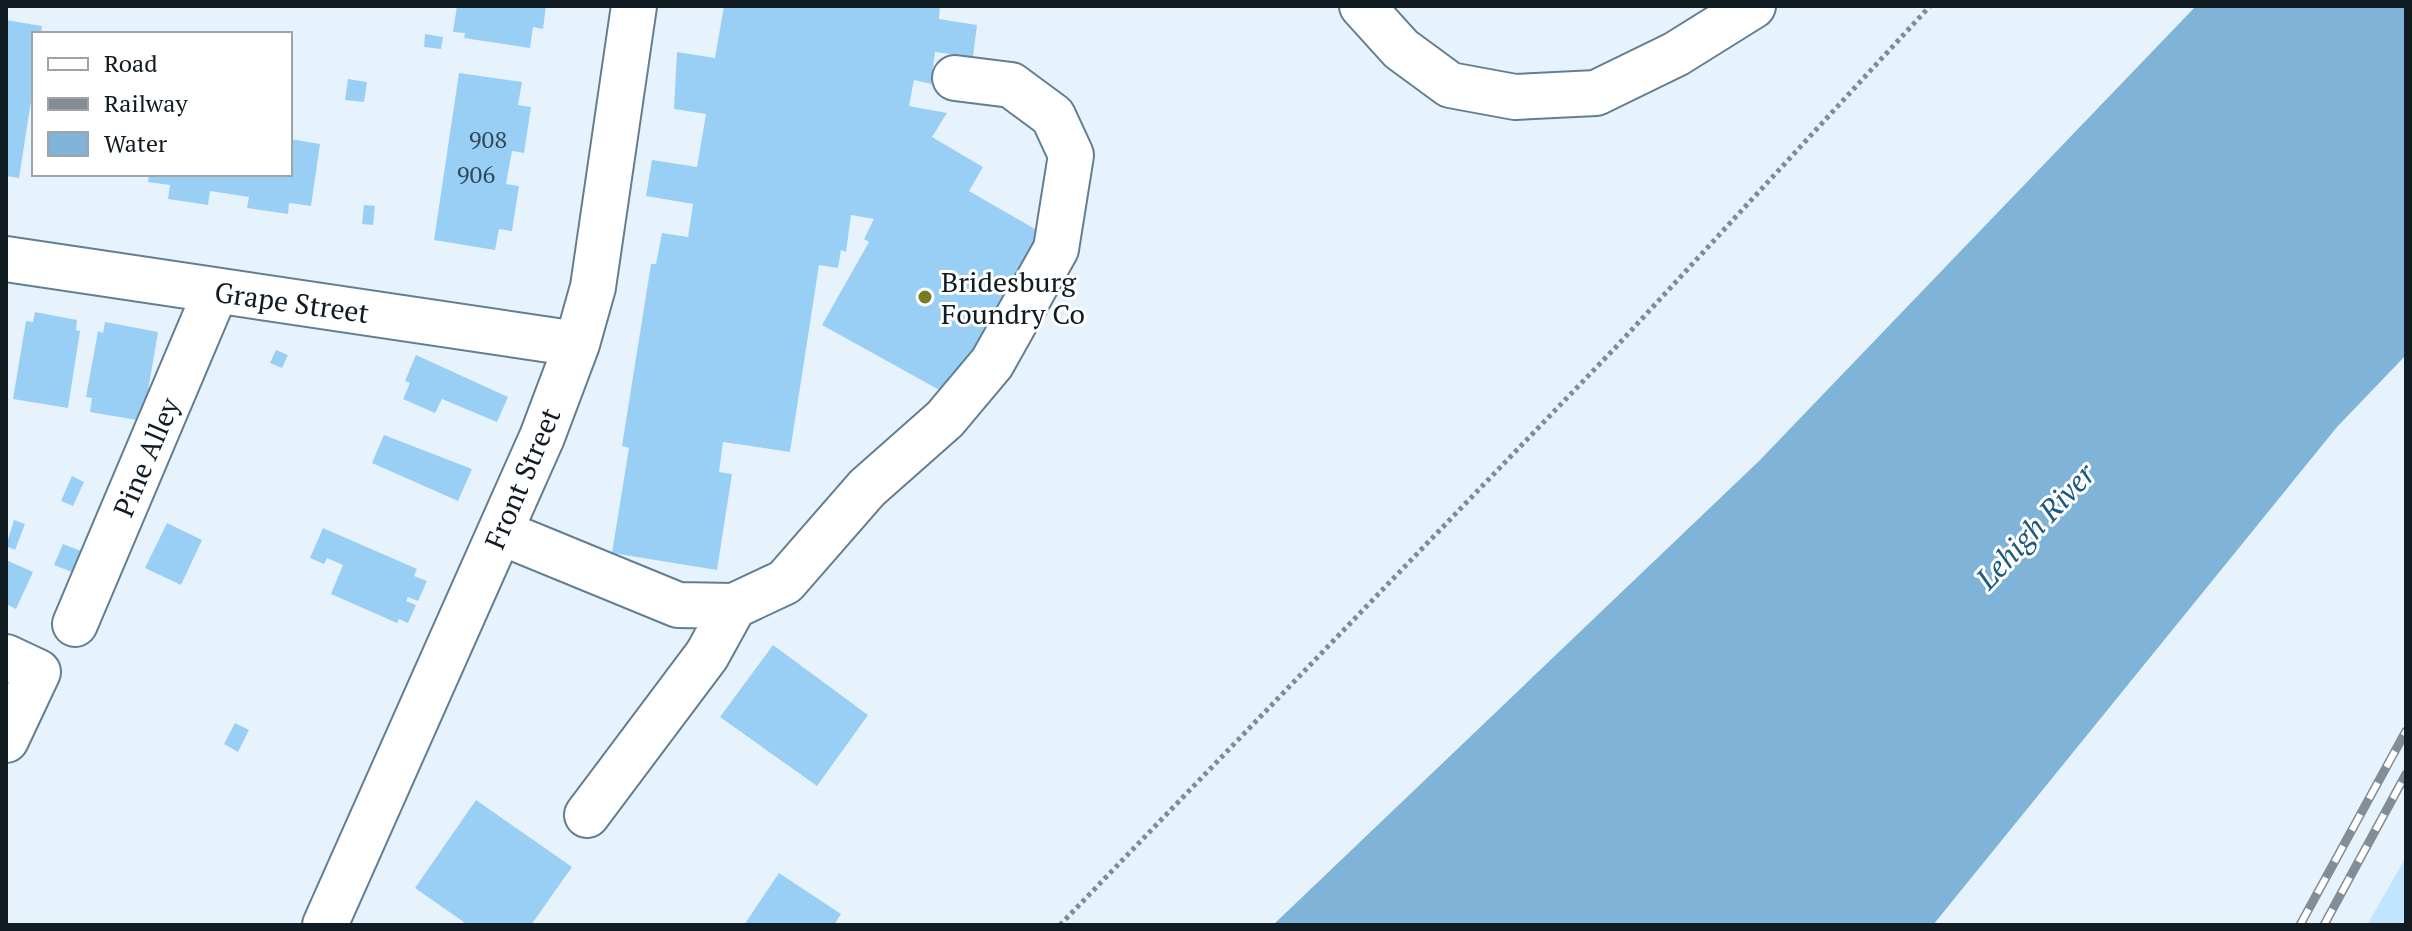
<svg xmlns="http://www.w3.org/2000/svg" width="2412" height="931" font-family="'PT Serif',serif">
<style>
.green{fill:#c2e5ff}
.water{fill:#7fb4d8}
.building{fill:#9acff5}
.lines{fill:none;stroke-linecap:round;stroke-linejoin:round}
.minor-casing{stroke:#637e91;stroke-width:48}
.path{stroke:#808c94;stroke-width:5;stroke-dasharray:4 4;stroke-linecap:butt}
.minor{stroke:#fff;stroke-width:44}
.rail-casing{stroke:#828d95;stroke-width:9}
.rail{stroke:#fff;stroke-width:6;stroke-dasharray:18;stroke-linecap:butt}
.poi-dot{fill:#797b23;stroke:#fff;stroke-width:3}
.labels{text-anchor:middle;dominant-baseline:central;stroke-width:6;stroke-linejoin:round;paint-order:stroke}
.number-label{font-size:24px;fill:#324857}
.poi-label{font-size:28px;fill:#101b22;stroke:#fff;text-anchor:start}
.street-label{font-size:28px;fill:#101b22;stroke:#fff}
.water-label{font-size:30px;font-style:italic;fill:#1d5a7e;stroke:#fff}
</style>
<rect width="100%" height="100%" fill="#e7f3fc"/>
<path class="green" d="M 2406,857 L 2406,925 L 2367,925 Z"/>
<path class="water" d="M 2196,6 L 2406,6 L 2406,355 L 2337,427 L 1933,925 L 1273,925 L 1759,461 Z"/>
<path class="building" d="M 457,6 L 469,8 L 546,6 L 543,29 L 533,27 L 530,48 L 464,38 L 465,33 L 453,32 Z
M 724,6 L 940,6 L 939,19 L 977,25 L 973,57 L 935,52 L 931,84 L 914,80 L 909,106 L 947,113 L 932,137 L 983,167 L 969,191 L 1047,236 L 952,397 L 822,325 L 869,242 L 864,239 L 874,219 L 851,215 L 846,252 L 841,250 L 838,268 L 819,265 L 790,452 L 723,442 L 719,472 L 732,474 L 717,570 L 612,553 L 629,448 L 622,446 L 651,264 L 656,264 L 662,233 L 688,237 L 693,204 L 646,196 L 652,160 L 697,167 L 706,114 L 674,109 L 677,52 L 715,58 Z
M 6,20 L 42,26 L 41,34 L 34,34 L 34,82 L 19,178 L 6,176 Z
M 425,34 L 443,37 L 441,49 L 424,47 Z
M 459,73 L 522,82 L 518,105 L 531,107 L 524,153 L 512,151 L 506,184 L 519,186 L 512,231 L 499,229 L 495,250 L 434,240 Z
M 348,79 L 367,82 L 364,102 L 345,100 Z
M 290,139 L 320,144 L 311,206 L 289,203 L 288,214 L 247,208 L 249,197 L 210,191 L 208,205 L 168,199 L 170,185 L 148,182 L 149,174 L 290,174 Z
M 364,205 L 375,206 L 373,225 L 362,224 Z
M 35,312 L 77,320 L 76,330 L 80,331 L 68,408 L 13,399 L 26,321 L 33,322 Z
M 105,322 L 158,332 L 143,421 L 90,412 L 92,398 L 86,397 L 98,331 L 103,333 Z
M 276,350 L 288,355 L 282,368 L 270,363 Z
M 416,355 L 508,397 L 497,422 L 442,399 L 435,413 L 403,399 L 410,383 L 405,381 Z
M 384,435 L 472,469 L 458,501 L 372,463 Z
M 72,476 L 84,482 L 73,506 L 61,501 Z
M 14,520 L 25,524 L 15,550 L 6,546 Z
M 167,523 L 202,540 L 181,585 L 145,568 Z
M 323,528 L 417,569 L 414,576 L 427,581 L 418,601 L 408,597 L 406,601 L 416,605 L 408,623 L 399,619 L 397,623 L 331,594 L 343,565 L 327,558 L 324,564 L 310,558 Z
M 63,544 L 81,551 L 72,572 L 54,565 Z
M 6,560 L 33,572 L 16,609 L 6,604 Z
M 773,645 L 868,715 L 817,786 L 720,717 Z
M 235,723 L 249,730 L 238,752 L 224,744 Z
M 476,800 L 572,867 L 531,925 L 468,925 L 415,888 Z
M 779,873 L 841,914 L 834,925 L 744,925 Z"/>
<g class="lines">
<defs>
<path id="minor" d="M 1362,6 L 1401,49 L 1450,85 L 1515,97 L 1596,93 L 1676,54 L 1753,6
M 6,259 L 577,344
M 500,532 L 678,605 L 734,606 L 785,582 L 867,488 L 945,419 L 992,363 L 1056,249 L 1071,155 L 1053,116 L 1011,85 L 955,78
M 75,624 L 216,291
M 6,657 L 38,672 L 6,740
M 587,815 L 707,655 L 734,606
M 325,925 L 542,437 L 577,344 L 593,287 L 634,6"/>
</defs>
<use href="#minor" class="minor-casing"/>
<path class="path" d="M 1060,925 L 1615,348 L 1930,6"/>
<use href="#minor" class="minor"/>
<defs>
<path id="rail" d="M 2300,925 L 2406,731
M 2324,925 L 2406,774"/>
</defs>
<use href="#rail" class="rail-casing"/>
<use href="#rail" class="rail"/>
</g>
<circle class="poi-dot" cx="925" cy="297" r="8"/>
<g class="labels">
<g class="number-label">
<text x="488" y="139">908</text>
<text x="476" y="174">906</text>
</g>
<g class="poi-label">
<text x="941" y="281">Bridesburg<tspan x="941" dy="32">Foundry Co</tspan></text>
</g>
<g class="street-label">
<text transform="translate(292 302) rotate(8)">Grape Street</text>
<text transform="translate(146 457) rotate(-67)">Pine Alley</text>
<text transform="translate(522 478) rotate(-67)">Front Street</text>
</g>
<g class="water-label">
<text transform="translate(2035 526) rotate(-47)">Lehigh River</text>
</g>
</g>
<rect width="2412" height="931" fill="none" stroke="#101b22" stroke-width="16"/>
<rect x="32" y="32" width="260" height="144" fill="#ffffff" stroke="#9fa4a7" stroke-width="2"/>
<rect x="48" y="58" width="40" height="12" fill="#ffffff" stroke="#9fa4a7" stroke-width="2"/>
<text x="104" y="72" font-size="24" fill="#101b22">Road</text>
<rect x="48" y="98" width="40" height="12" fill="#828d95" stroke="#9fa4a7" stroke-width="2"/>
<text x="104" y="112" font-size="24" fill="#101b22">Railway</text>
<rect x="48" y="132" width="40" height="24" fill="#7fb4d8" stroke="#9fa4a7" stroke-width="2"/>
<text x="104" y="152" font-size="24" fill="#101b22">Water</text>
</svg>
